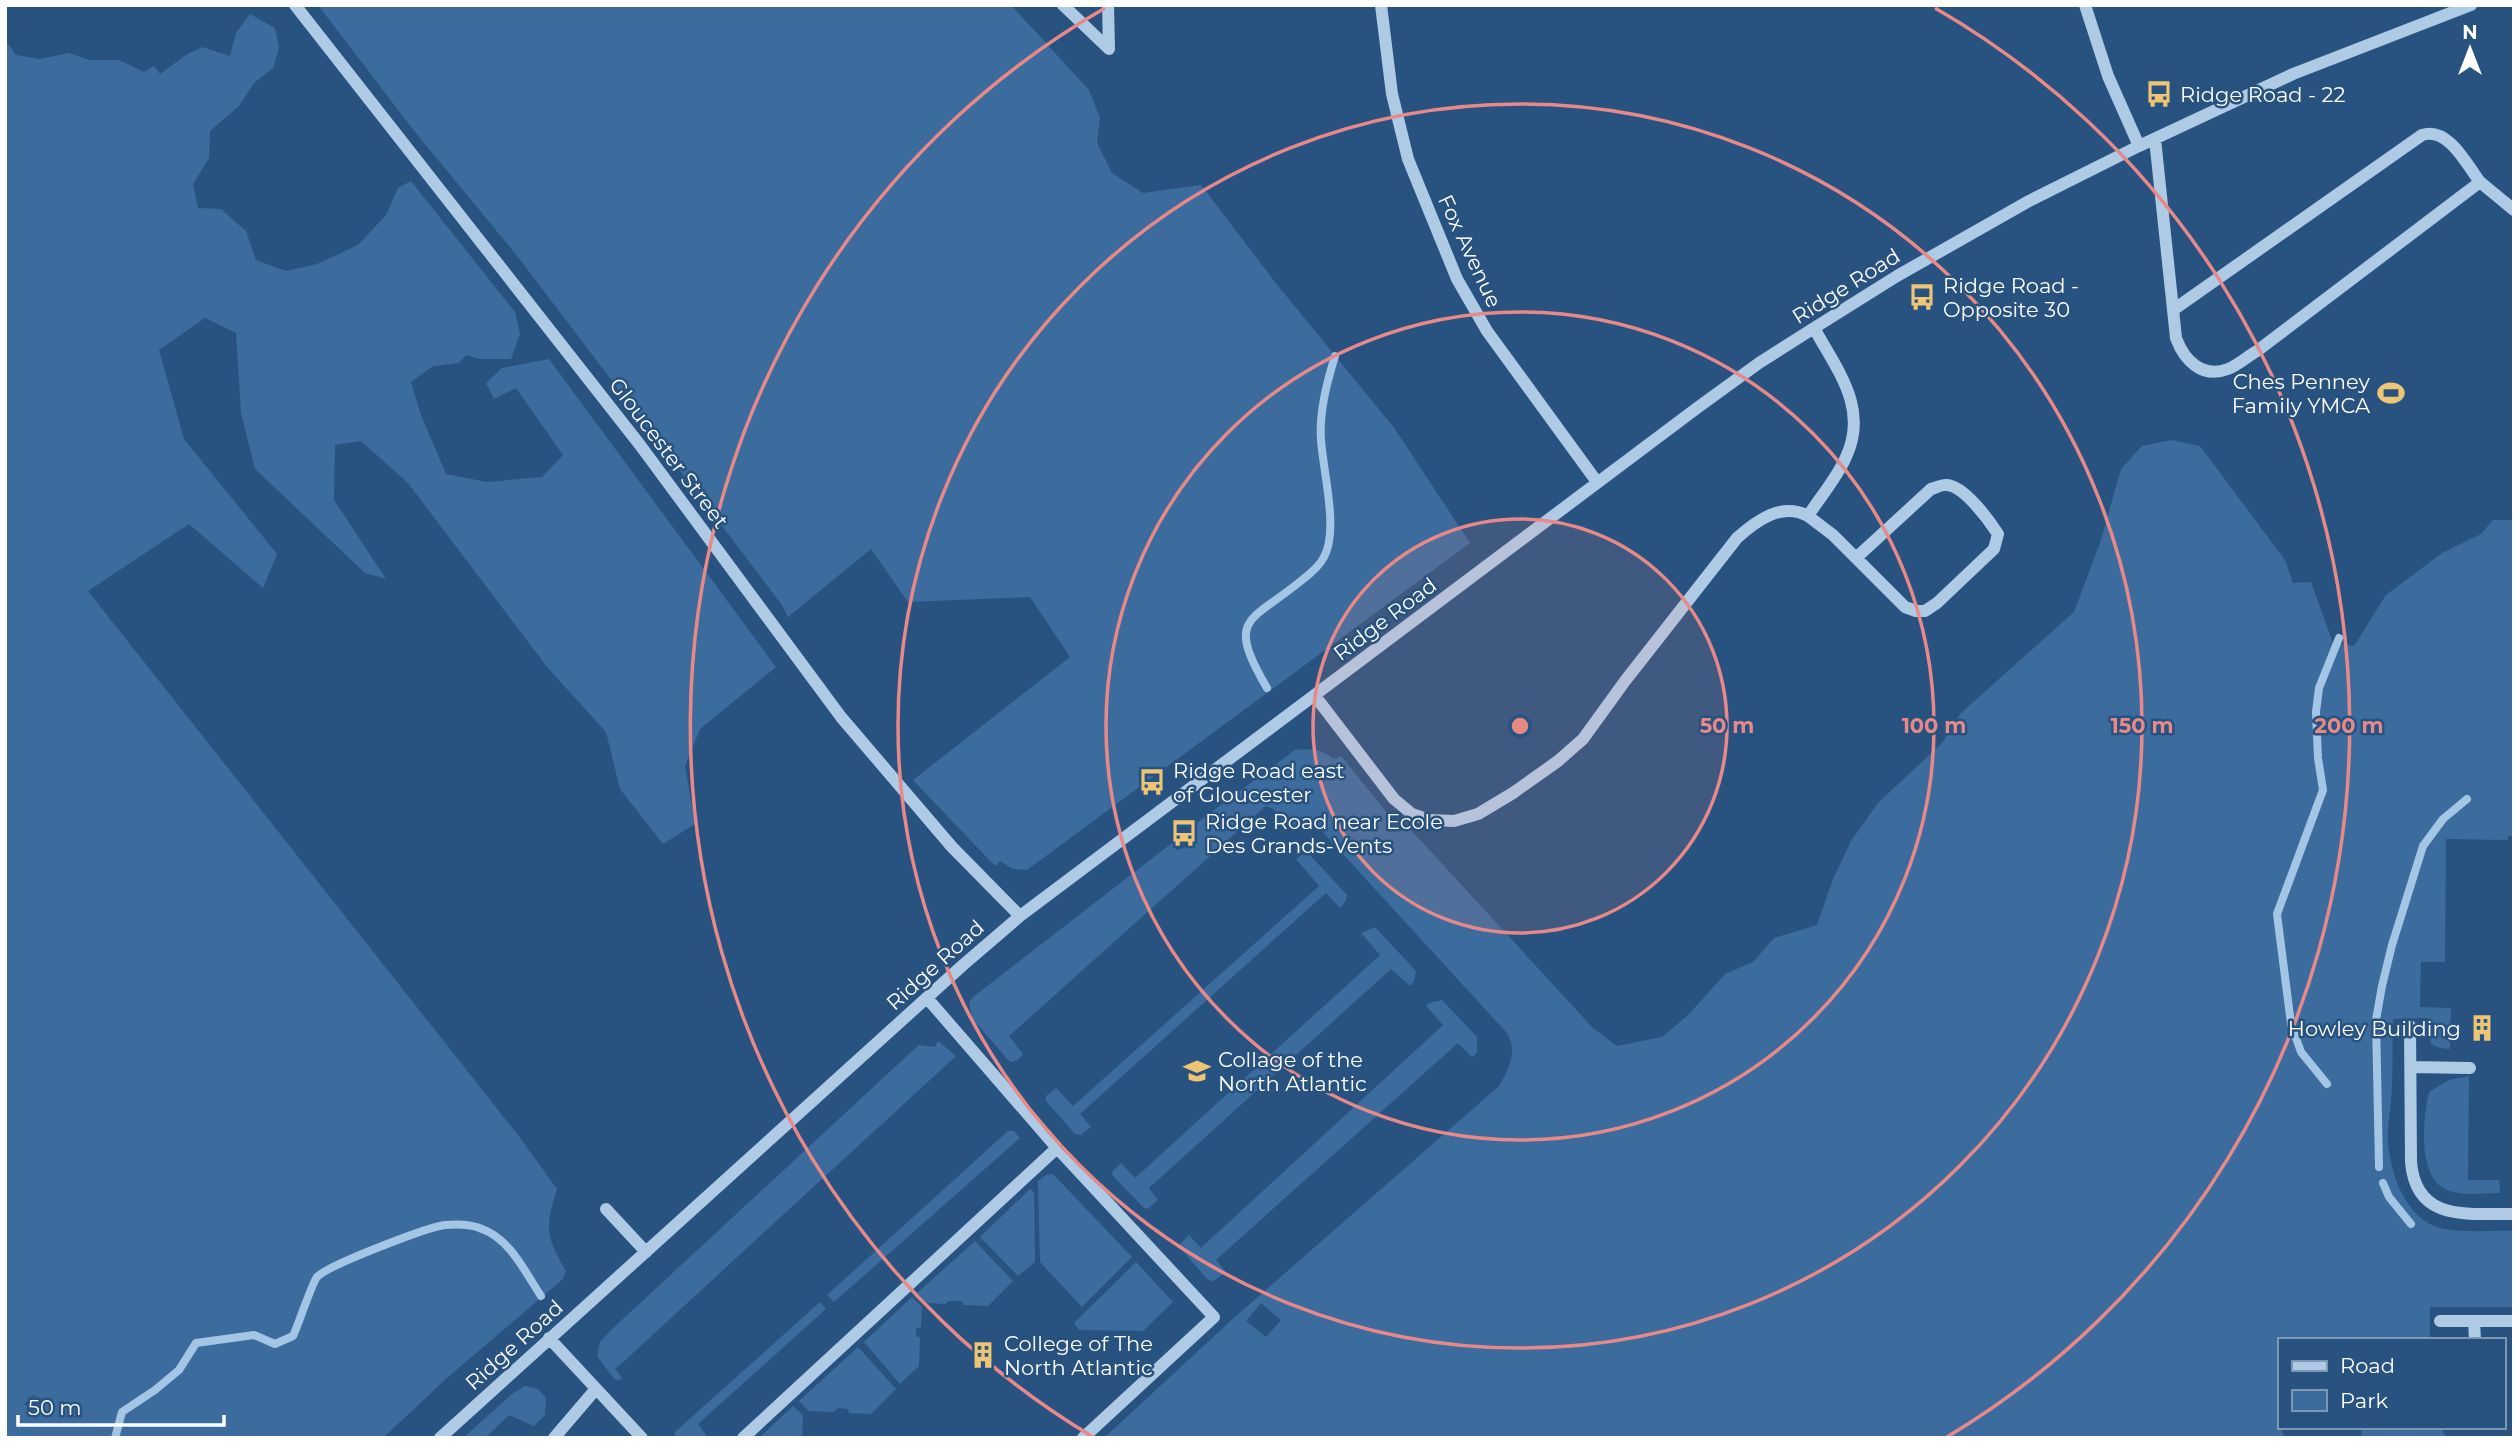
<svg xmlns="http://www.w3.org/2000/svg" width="2519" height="1443" font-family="Montserrat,sans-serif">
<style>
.green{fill:#3c6c9d;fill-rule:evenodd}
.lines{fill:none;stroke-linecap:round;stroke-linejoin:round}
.stream{stroke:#a3c5e6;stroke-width:8}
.minor{stroke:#afcae5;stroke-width:12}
.ring{fill:none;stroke:#e88989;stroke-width:3.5}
.labels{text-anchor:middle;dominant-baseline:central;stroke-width:5;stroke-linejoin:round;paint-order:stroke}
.poi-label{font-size:21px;fill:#fff;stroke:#28527f;text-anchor:start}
.street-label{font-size:21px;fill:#fff;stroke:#28527f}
.centre{fill:#e88989;stroke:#28527f;stroke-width:3.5}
.ring-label{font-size:21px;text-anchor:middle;font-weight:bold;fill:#e88989;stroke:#28527f;stroke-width:5;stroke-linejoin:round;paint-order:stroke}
</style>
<rect width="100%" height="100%" fill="#28527f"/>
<path class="green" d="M 318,5 L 1011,5 L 1089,90 L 1100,118 L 1097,143 L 1112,173 L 1143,193 L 1201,185 L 1275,282 L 1395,429 L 1470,543 L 1027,870 L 1013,869 L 1000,861 L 995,866 L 913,780 L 1070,657 L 1030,597 L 908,602 L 871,549 L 788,617 L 782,605 L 518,257 L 411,127 Z
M 250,14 L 275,28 L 279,48 L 273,68 L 254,83 L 239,106 L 210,131 L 209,158 L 193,184 L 198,208 L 221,209 L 246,231 L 256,260 L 286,271 L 317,264 L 358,245 L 386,215 L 398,188 L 411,181 L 515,312 L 520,334 L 511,359 L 480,359 L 466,355 L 459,363 L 433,366 L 411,382 L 421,415 L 446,474 L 487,482 L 542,477 L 563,455 L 516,388 L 494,399 L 486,383 L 502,368 L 549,359 L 776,667 L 700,729 L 685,766 L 695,824 L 663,844 L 620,789 L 606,732 L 547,667 L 408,483 L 361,441 L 335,445 L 334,500 L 386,579 L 365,573 L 255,469 L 241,413 L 236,333 L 205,318 L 159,350 L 184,439 L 277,554 L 263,588 L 189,524 L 88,591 L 518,1135 L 557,1189 C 545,1229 545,1234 566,1271 L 563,1279 L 447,1378 L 383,1438 L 5,1438 L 5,40 L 16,55 L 40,59 L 69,53 L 89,60 L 119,60 L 144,72 L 154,66 L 160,74 L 186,55 L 202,47 L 230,56 L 236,33 Z
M 2171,440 L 2200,446 L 2285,560 L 2293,583 L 2311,582 L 2333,643 L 2354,646 L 2386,595 L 2442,553 L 2481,534 L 2493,520 L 2514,520 L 2514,836 L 2508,836 L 2508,840 L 2446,839 L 2445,962 L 2421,962 L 2420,1007 L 2451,1008 L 2450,1049 L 2440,1048 L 2431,1044 L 2428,1018 L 2393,1019 C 2392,1040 2393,1062 2392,1084 C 2392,1103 2387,1124 2388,1143 C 2391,1172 2402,1207 2428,1223 C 2447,1235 2491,1230 2514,1231 L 2514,1307 L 2430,1307 L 2430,1340 L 2279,1340 C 2279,1364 2273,1422 2286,1438 L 1104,1438 L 1237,1315 L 1499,1086 C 1509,1069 1518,1051 1507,1033 L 1319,828 L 1284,823 L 1273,809 L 1266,806 L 1009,1036 L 1023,1054 L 1018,1060 L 1011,1062 L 1007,1059 L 972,1018 L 969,1002 L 973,997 L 1172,843 L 1177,850 L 1185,847 L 1196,836 L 1190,828 L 1295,750 C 1311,748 1321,749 1334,759 L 1341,756 L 1393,820 L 1411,830 L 1593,1028 L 1617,1046 L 1662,1037 L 1688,1015 L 1725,974 L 1753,962 L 1774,938 L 1817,925 L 1833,879 L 1851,841 L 1878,803 L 1942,743 L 1961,713 L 2074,612 L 2100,543 L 2121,469 L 2142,446 ZM 1261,1303 L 1281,1320 L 1266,1337 L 1246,1321 Z
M 1309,854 L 1347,895 L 1346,900 L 1340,908 L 1326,893 L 1080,1114 L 1091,1127 L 1081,1135 L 1075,1134 L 1046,1101 L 1046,1096 L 1056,1088 L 1073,1106 L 1319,886 L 1296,859 L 1301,855 Z
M 1375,927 L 1416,971 L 1414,981 L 1410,986 L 1391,969 L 1149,1188 L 1158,1200 L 1148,1209 L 1144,1208 L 1113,1176 L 1112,1172 L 1121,1163 L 1135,1178 L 1380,955 L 1361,933 Z
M 1442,1000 L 1477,1037 L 1477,1053 L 1472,1057 L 1458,1043 L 1216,1260 L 1226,1272 L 1213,1281 L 1208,1280 L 1181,1249 L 1181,1243 L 1189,1235 L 1201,1248 L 1443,1025 L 1426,1006 L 1429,1003 Z
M 938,1041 L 956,1056 L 621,1364 L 615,1369 L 622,1378 L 619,1380 L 614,1379 L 597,1356 L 600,1342 L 609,1332 L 910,1053 L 919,1045 L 935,1047 Z
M 2469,1076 L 2468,1180 L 2499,1180 L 2500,1193 C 2484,1193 2465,1196 2450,1191 C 2416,1181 2423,1118 2429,1092 L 2449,1080 Z
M 1008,1131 L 1014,1131 L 1020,1138 L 834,1302 L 827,1295 Z
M 1053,1174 L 1132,1257 L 1082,1307 L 1040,1262 L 1038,1181 L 1046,1175 Z
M 1030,1189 L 1034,1192 L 1035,1262 L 1018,1276 L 980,1237 Z
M 975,1241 L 1013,1281 L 988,1306 L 964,1305 L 961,1301 L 949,1301 L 945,1304 L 927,1303 L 917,1293 Z
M 1136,1262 L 1173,1302 L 1143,1331 L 1079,1330 L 1074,1323 Z
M 912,1297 L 922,1307 L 921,1327 L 916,1329 L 916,1336 L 920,1338 L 919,1366 L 900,1384 L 864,1342 Z
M 820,1302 L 826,1309 L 698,1424 L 706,1435 L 705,1438 L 675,1438 L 675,1432 Z
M 858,1347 L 896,1389 L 871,1414 L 849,1413 L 848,1409 L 838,1408 L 834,1412 L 809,1411 L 799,1401 Z
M 525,1386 L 538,1389 L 546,1398 L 545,1415 L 534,1426 L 509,1415 L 485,1438 L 463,1438 L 512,1394 Z
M 793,1406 L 803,1415 L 802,1438 L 759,1438 Z
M 2362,1427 L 2443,1427 L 2443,1433 L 2447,1437 L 2463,1438 L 2361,1438 Z"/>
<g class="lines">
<path class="stream" d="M 1267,688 C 1225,616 1250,623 1302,580 C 1310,574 1319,567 1324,557 C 1339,530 1323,471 1321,440 C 1319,412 1327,382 1335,356
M 2327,1084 L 2301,1052 L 2291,1024 L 2277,914 L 2323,790 L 2318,758 L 2316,712 L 2319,688 L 2339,638
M 2379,1167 L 2376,1020 L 2382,986 L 2392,945 L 2423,846 L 2443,819 L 2467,799
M 2383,1183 L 2389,1197 L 2411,1224
M 115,1438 L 122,1412 L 155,1390 L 179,1370 L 196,1343 L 254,1335 L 275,1344 L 293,1336 C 298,1326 312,1283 317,1277 C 328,1265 428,1227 445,1225 C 457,1224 471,1224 482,1229 C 510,1239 525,1272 541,1296"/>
<path class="minor" d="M 295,5 L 640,445 L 841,717 L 952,847 L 1020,916
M 1063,5 L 1109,49 L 1108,5
M 1381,5 L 1392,94 L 1408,159 L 1457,279 L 1487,331 L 1597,482
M 2085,5 L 2108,76 L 2139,146
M 2155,139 L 2176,338 C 2184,360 2202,379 2228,369 C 2238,365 2248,356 2257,351 L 2480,182 C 2467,165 2448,126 2422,135 L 2173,310
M 2480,182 L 2514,210
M 1808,516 L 1833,535 L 1905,607 L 1916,611 L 1925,611 L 1937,603 L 1994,549 L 1998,534 C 1989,520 1964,486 1947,485 C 1942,484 1936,488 1931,489 L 1857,557
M 1315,696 L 1394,799 L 1412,814 L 1429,820 L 1454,821 L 1478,814 L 1513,793 L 1558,761 L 1583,739 L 1625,681 L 1737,538 C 1757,520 1782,502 1808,516 C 1820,497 1837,478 1846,457 C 1869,408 1837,370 1814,328
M 927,998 L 1057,1148 L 1214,1317 L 1083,1438
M 2410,1026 L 2411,1162 C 2416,1223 2469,1213 2514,1214
M 2411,1067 L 2470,1068
M 606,1209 L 646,1252
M 2440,1321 L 2514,1321
M 2474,1321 L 2475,1340
M 549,1338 L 642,1438
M 440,1438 L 963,965 L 1020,916 L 1697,408 L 1759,363 L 1814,328 L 1897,276 L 2029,201 L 2139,146 L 2293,74 L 2471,5
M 554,1438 L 595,1390
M 743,1438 L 1057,1148"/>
</g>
<circle cx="1520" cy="726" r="207" fill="#e88989" fill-opacity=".12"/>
<g class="ring">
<circle cx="1520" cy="726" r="207"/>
<circle cx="1520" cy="726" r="414"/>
<circle cx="1520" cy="726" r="622"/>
<path d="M1093 1437A829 829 0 0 1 1105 8M1935 8A829 829 0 0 1 1947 1437"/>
</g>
<defs>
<symbol id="bus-bare" viewBox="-9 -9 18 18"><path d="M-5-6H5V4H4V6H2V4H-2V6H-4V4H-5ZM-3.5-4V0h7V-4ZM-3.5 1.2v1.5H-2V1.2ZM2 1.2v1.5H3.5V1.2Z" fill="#edc575" stroke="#28527f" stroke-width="2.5" paint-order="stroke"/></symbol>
<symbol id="stadium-bare" viewBox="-9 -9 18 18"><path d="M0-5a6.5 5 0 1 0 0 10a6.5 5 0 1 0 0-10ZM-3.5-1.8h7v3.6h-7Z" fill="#edc575" stroke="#28527f" stroke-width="2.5" paint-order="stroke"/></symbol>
<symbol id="building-bare" viewBox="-9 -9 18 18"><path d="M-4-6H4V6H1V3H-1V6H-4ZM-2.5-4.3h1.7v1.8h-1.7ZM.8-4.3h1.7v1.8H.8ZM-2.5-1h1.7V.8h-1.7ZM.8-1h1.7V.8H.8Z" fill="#edc575" stroke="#28527f" stroke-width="2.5" paint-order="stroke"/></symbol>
<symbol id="university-bare" viewBox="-9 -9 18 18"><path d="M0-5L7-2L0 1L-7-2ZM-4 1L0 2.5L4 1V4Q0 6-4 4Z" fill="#edc575" stroke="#28527f" stroke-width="2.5" paint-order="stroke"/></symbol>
</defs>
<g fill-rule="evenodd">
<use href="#bus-bare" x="2140" y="75" width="38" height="38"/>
<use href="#bus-bare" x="1903" y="278" width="38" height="38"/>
<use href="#stadium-bare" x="2372" y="374" width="38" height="38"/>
<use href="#bus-bare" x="1133" y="763" width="38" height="38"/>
<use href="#bus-bare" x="1165" y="814" width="38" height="38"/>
<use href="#building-bare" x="2463" y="1009" width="38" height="38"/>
<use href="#university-bare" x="1178" y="1052" width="38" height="38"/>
<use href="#building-bare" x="964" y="1336" width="38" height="38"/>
</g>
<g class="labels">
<g class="poi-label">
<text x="2180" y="94">Ridge Road - 22</text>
<text x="1943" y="285">Ridge Road -<tspan x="1943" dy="24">Opposite 30</tspan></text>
<text x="2370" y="381" text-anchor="end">Ches Penney<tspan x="2370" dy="24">Family YMCA</tspan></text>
<text x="1173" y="770">Ridge Road east<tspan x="1173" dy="24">of Gloucester</tspan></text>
<text x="1205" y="821">Ridge Road near Ecole<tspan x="1205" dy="24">Des Grands-Vents</tspan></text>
<text x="2461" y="1028" text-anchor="end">Howley Building</text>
<text x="1218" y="1059">Collage of the<tspan x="1218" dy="24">North Atlantic</tspan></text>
<text x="1004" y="1343">College of The<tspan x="1004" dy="24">North Atlantic</tspan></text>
</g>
<g class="street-label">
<text transform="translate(1470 251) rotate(65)">Fox Avenue</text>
<text transform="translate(1846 286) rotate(-32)">Ridge Road</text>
<text transform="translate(669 453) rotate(53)">Gloucester Street</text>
<text transform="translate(1385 619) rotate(-37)">Ridge Road</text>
<text transform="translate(935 965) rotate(-42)">Ridge Road</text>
<text transform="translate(514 1345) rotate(-42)">Ridge Road</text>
</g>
</g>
<circle cx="1520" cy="726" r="10" class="centre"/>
<g class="ring-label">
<text x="1727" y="733">50 m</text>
<text x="1934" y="733">100 m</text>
<text x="2142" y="733">150 m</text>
<text x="2349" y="733">200 m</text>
</g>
<rect width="2519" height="1443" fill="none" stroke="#ffffff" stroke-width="14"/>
<rect x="2278" y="1338" width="228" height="91" fill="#28527f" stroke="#7e97b2" stroke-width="2"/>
<rect x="2292" y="1361" width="35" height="10" fill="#afcae5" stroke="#7e97b2" stroke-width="2"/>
<text x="2340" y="1373" font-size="21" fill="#ffffff">Road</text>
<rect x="2292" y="1390" width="35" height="21" fill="#3c6c9d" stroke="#7e97b2" stroke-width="2"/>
<text x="2340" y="1408" font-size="21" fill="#ffffff">Park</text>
<g transform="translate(2470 49)" stroke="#28527f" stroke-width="5" paint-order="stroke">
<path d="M0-5L12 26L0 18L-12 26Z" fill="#ffffff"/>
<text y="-10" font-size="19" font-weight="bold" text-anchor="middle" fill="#ffffff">N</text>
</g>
<path d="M18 1415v10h206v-10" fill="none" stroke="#ffffff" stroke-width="3.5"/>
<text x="28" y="1415" font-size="21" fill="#ffffff" stroke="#28527f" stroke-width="5" paint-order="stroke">50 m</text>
</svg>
